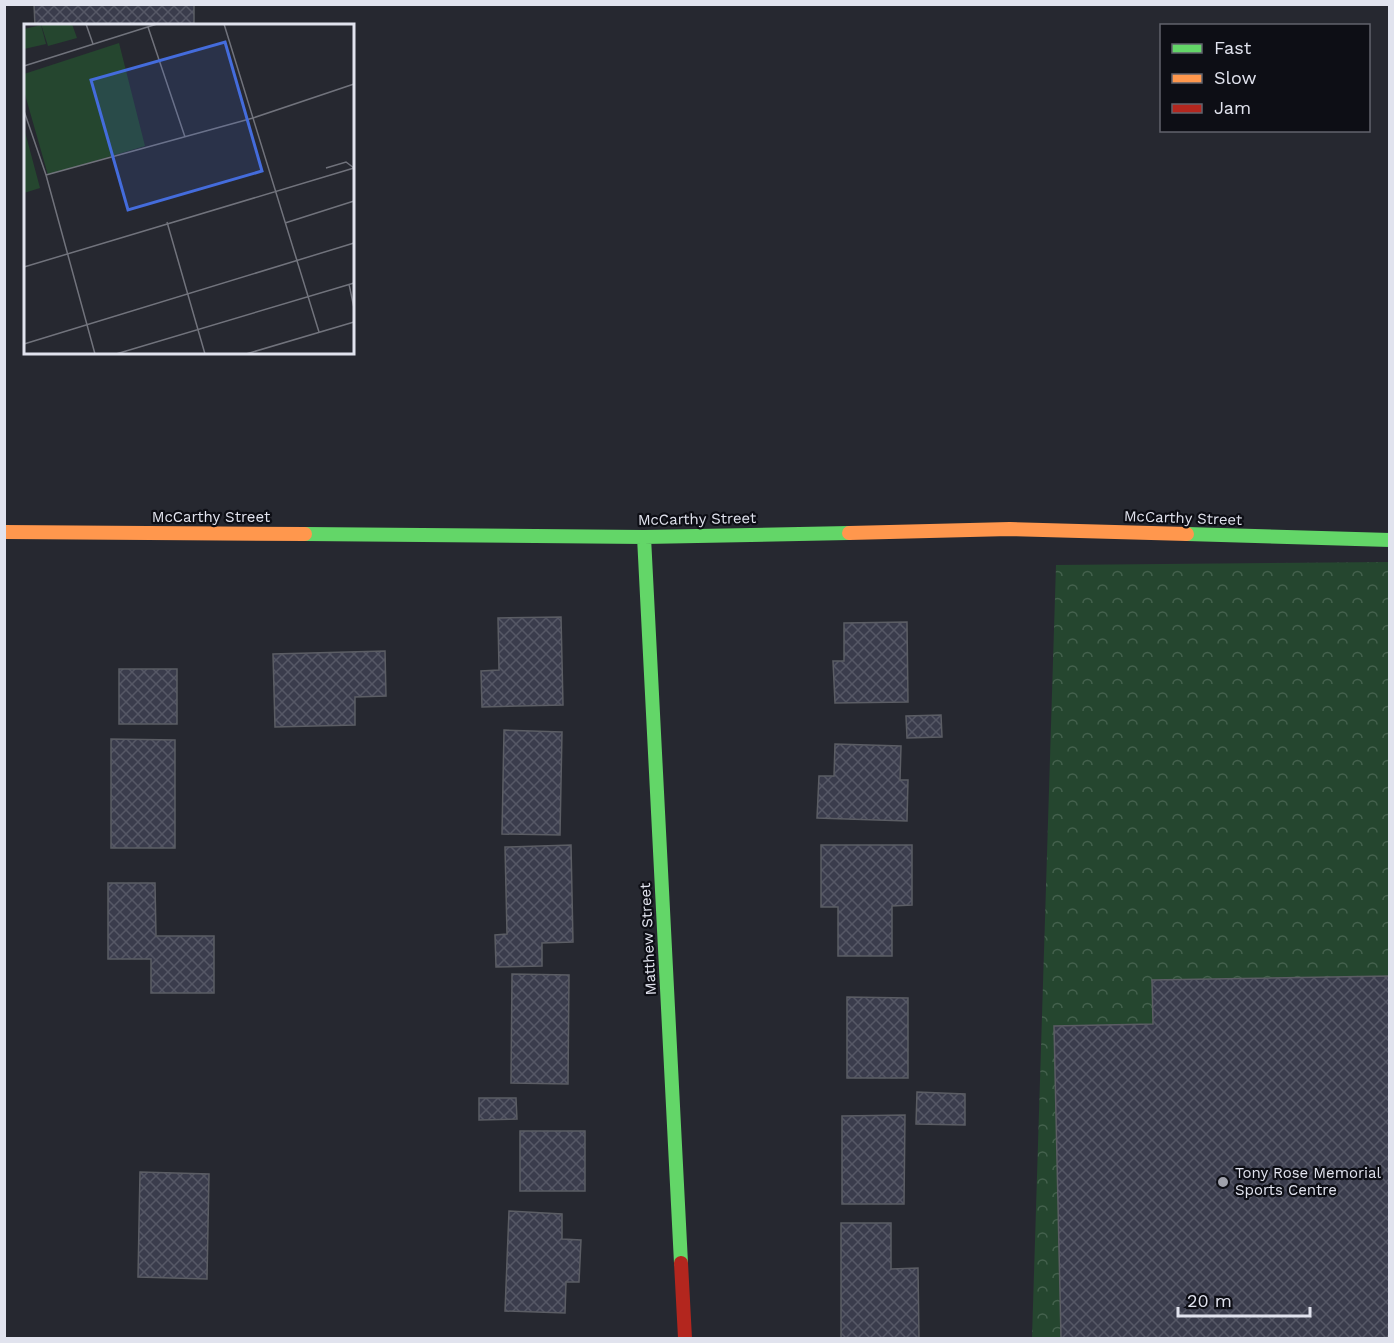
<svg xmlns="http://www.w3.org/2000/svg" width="1394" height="1343" font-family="'Work Sans',sans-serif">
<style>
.park{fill:url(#park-crowns)}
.building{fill:url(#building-cross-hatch);stroke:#5b5d64;stroke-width:1.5}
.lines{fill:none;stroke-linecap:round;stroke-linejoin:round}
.fast{stroke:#63d668;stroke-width:14}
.slow{stroke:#ff974d;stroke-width:14}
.jam{stroke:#b3261e;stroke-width:14}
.poi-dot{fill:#a0a2ac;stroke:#0d0e15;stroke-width:2}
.labels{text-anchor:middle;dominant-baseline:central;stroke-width:4.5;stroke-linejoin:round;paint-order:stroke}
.street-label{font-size:15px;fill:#e1e3ee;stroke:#0d0e15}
.poi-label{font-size:15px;fill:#e1e3ee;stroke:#0d0e15;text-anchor:start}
.inset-road{fill:none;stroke:#71737c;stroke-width:1.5}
.view{fill:#446cdc;fill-opacity:0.15;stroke:#446cdc;stroke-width:3}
.inset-edge{fill:none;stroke:#e1e3ee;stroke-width:3}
</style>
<defs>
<pattern id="park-crowns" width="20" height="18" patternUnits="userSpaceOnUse" patternTransform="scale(1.5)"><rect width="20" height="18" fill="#25462f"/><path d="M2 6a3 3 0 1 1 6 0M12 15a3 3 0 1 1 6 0" fill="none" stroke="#44614d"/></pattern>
<pattern id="building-cross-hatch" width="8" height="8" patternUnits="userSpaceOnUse" patternTransform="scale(1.5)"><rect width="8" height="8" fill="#3a3c4c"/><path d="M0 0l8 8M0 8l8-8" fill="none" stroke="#565866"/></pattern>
</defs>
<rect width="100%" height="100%" fill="#262830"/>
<path class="park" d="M 1389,562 L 1389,1338 L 1032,1338 L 1056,565 Z"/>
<path class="building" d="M 34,4 L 194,4 L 194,26 L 35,26 Z
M 561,617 L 563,705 L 482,707 L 481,671 L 499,670 L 498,618 Z
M 907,622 L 908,702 L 835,703 L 833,661 L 844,661 L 844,623 Z
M 385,651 L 386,696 L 355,697 L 355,725 L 275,727 L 273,654 Z
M 119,669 L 177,669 L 177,724 L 119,724 Z
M 941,715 L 942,737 L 907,738 L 906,716 Z
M 504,730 L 562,732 L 560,835 L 502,834 Z
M 111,739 L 175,740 L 175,848 L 111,848 Z
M 835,744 L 901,746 L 900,780 L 908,780 L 907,821 L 817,818 L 819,776 L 834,776 Z
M 571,845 L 573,942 L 542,943 L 542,966 L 496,967 L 495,935 L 507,934 L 505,847 Z
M 821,845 L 912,845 L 912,905 L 892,906 L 892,956 L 838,956 L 838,907 L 821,907 Z
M 108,883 L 155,883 L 156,936 L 214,936 L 214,993 L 151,993 L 151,959 L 108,959 Z
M 512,974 L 569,975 L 568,1084 L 511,1083 Z
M 1390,976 L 1390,1338 L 1061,1338 L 1054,1026 L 1153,1024 L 1152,980 Z
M 847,997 L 908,998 L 908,1078 L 847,1078 Z
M 917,1092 L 965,1094 L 965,1125 L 916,1124 Z
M 479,1098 L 516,1098 L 517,1119 L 479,1120 Z
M 905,1115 L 904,1204 L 842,1204 L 842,1116 Z
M 520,1131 L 585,1131 L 585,1191 L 520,1191 Z
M 140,1172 L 209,1174 L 207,1279 L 138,1277 Z
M 509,1211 L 562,1214 L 562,1239 L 581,1240 L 579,1282 L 566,1282 L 565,1313 L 505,1311 Z
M 841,1223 L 891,1223 L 891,1269 L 918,1268 L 919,1338 L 841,1338 Z"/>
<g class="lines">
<path class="fast" d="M 305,534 L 644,537 L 849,533
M 1187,534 L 1390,540
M 644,537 L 681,1263"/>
<path class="slow" d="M 4,532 L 305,534
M 849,533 L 1010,529 L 1187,534"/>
<path class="jam" d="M 681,1263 L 685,1338"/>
</g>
<circle class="poi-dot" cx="1223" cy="1182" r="6"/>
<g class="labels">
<g class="street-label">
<text x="211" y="517">McCarthy Street</text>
<text transform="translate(1183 518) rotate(2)">McCarthy Street</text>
<text transform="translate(697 519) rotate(-1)">McCarthy Street</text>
<text transform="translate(648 939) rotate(-93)">Matthew Street</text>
</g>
<g class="poi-label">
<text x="1235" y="1173">Tony Rose Memorial<tspan x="1235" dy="17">Sports Centre</tspan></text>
</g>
</g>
<g transform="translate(24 24)">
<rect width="330" height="330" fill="#262830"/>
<path d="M 17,0 L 48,0 L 53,14 L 24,22 ZM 95,19 L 121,122 L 24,151 L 0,67 L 0,50 ZM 0,104 L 16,164 L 0,169 Z" fill="#25462f"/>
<path d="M 17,1 L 22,20 L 0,25 L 0,5 Z" fill="#25462f"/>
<path class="inset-road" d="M 62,0 L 69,20M 200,0 L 295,308M 124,3 L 161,113M 0,42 L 133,0M 0,87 L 22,151 L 71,330M 302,144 L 322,138 L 330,144M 22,151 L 229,94 L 330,60M 143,198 L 181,330M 261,199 L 330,177M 0,243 L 330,144M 325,260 L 330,284M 0,320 L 330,219M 92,330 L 330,259M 222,330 L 330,298"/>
<path class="view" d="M 201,18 L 238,147 L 104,186 L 67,56 Z"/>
<rect width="330" height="330" class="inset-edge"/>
</g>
<rect width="1394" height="1343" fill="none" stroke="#e1e3ee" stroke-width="12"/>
<rect x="1160" y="24" width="210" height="108" fill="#0d0e15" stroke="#62636c" stroke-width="1.5"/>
<rect x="1172" y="44" width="30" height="9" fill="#63d668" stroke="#62636c" stroke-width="1.5"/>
<text x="1214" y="54" font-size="18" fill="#e1e3ee">Fast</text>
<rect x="1172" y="74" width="30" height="9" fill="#ff974d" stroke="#62636c" stroke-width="1.5"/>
<text x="1214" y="84" font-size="18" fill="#e1e3ee">Slow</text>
<rect x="1172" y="104" width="30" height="9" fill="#b3261e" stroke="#62636c" stroke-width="1.5"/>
<text x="1214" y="114" font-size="18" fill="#e1e3ee">Jam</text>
<path d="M1178 1307v9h132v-9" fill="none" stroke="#e1e3ee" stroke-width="3"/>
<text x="1187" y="1307" font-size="18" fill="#e1e3ee" stroke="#0d0e15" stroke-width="4.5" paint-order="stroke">20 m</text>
</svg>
